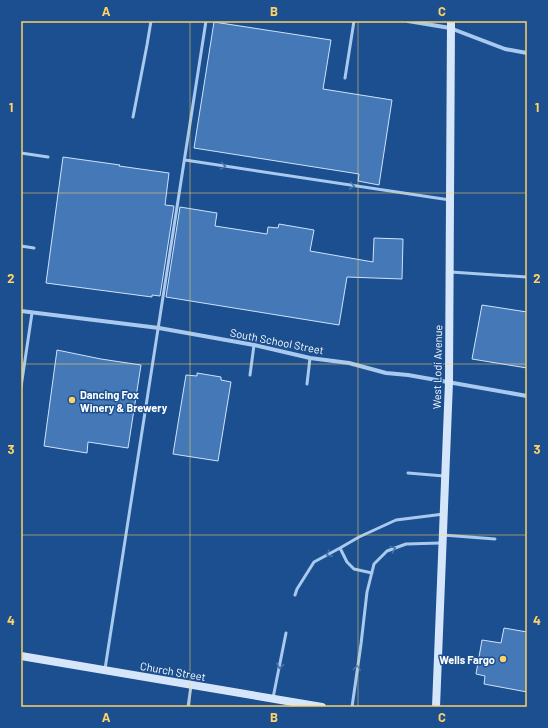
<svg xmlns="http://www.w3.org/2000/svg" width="548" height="728" font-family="Barlow,sans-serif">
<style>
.building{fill:#4478b7;stroke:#cfe3fa}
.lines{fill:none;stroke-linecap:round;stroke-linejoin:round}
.lane{stroke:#a9c9ee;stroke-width:3}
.street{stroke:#a9c9ee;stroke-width:4}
.secondary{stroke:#d6e6fa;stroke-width:8}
.oneway{stroke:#4674ac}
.grid{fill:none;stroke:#ffd166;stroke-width:1;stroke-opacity:0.55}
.poi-dot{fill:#ffd166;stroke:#1b4f8f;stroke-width:1.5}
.labels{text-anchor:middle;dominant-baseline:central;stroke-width:3;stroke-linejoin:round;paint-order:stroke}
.street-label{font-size:11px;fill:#fff;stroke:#1b4f8f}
.poi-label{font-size:11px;font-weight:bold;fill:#fff;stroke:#1b4f8f;text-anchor:start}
.neatline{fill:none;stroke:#ffd166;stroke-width:1.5}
.grid-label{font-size:13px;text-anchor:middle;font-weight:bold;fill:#ffd166}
</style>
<rect width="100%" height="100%" fill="#1b4f8f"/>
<path class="building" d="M 214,22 L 331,40 L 323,89 L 392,100 L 379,185 L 358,181 L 359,174 L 194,148 Z
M 63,157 L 120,165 L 119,166 L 169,173 L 165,205 L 174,206 L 160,296 L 152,295 L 152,297 L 46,283 Z
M 180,207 L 217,213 L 215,226 L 267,234 L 268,227 L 278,228 L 279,224 L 314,230 L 310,251 L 373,262 L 374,238 L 403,239 L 402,279 L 347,277 L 339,325 L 166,297 Z
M 482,305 L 527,312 L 527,368 L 472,359 Z
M 57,350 L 101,359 L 141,365 L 128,448 L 88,442 L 87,453 L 44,446 Z
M 197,373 L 221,377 L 221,380 L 231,382 L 218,461 L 173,454 L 186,375 L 197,376 Z
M 504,628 L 527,632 L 527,692 L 484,684 L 485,676 L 476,674 L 482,640 L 501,643 Z"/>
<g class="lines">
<path class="lane" d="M 345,78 L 354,21
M 133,117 L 147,45 L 151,21
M 21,153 L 48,157
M 185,160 L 450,200
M 21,246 L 34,248
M 451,272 L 527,277
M 250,375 L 254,345
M 307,384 L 310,358
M 21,387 L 32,313
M 408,473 L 444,476
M 443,535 L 495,539
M 340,548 L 347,562 L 354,569 L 372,573
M 295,595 L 297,589 L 314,562 L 340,548 L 359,537 L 396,520 L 444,514
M 105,669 L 206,21
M 273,698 L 286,633
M 188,707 L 191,686
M 352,707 L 361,644 L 367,592 L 374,564 L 387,551 L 406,544 L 441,543"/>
<path class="street" d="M 408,21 L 450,28 L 505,49 L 527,53
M 21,311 L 159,328 L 254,345 L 310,358 L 349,363 L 386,373 L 408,375 L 527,396"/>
<path class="secondary" d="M 21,656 L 322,707
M 436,707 L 449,382 L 451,21"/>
</g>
<defs><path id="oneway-chevron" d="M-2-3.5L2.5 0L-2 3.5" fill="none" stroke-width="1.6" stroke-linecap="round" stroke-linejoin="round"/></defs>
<g class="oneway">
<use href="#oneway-chevron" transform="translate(223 166) rotate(9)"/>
<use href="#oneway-chevron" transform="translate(352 186) rotate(9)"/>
<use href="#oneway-chevron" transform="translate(393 549) rotate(-21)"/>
<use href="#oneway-chevron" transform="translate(329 554) rotate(151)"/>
<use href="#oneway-chevron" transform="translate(280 666) rotate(101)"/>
<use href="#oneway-chevron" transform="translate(357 668) rotate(-82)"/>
</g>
<path class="grid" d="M 190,21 L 190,707M 358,21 L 358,707M 21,193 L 527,193M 21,364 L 527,364M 21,535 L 527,535"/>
<g class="poi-dot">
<circle cx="72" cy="400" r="4"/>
<circle cx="503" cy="659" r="4"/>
</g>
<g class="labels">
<g class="street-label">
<text transform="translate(277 341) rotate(11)">South School Street</text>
<text transform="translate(437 367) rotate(-89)">West Lodi Avenue</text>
<text transform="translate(173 671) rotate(10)">Church Street</text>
</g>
<g class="poi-label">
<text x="80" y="394">Dancing Fox<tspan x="80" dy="13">Winery &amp; Brewery</tspan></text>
<text x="495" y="659" text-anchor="end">Wells Fargo</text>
</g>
</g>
<rect width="548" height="728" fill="none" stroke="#1b4f8f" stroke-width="44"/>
<rect x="22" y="22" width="504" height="684" class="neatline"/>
<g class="grid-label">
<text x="106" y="16">A</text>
<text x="274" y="16">B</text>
<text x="442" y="16">C</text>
<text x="11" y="112">1</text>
<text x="537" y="112">1</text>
<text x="11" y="283">2</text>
<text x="537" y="283">2</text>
<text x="11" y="454">3</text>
<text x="537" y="454">3</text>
<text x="11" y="625">4</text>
<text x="537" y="625">4</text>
<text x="106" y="722">A</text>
<text x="274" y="722">B</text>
<text x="442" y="722">C</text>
</g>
</svg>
